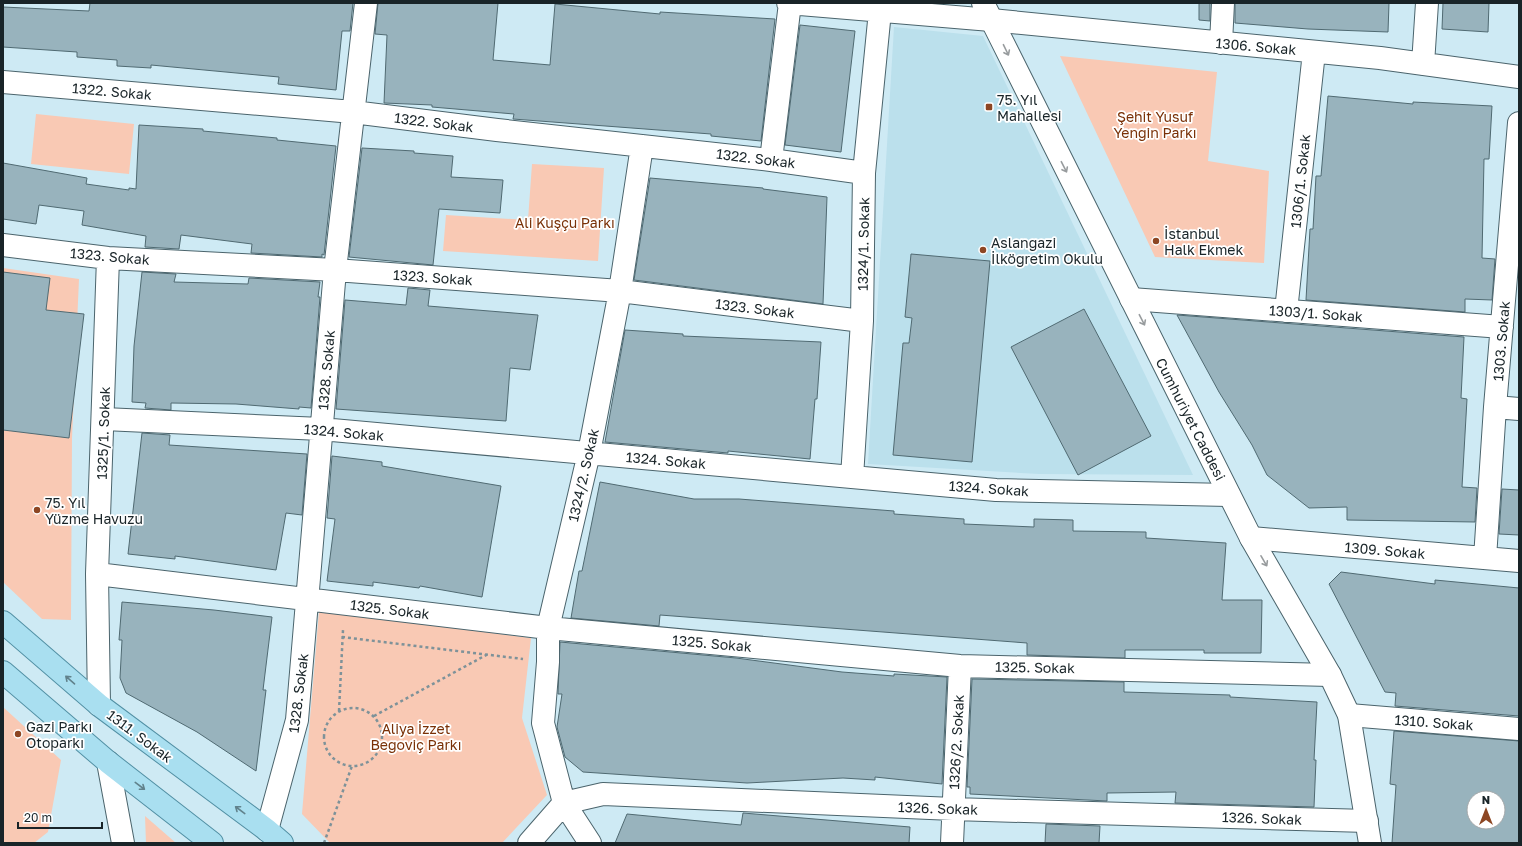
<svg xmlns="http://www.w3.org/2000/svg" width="1522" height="846" font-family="'Golos Text',sans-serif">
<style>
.built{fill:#bbe0ec}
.green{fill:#f9c9b4}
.building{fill:#98b3bd;stroke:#506a72;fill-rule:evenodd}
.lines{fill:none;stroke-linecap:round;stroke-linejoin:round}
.street-casing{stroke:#4b646c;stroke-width:24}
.secondary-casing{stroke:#4b646c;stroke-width:24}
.primary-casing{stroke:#5290a4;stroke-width:24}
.path{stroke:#7e9299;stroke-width:2.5;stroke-dasharray:3 3;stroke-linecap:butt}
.street{stroke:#fff;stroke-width:22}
.secondary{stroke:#fff;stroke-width:22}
.primary{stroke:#a9dff0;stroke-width:22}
.oneway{stroke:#989c9e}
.oneway2{stroke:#61828c}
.poi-dot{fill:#8d4623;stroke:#fff;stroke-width:1.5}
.labels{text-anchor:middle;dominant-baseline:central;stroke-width:3.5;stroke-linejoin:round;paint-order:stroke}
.street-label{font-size:14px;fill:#192428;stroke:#fff}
.poi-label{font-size:14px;fill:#192428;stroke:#fff;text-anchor:start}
.park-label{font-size:14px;fill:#793006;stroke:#fff}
</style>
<rect width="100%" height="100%" fill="#ceeaf4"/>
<path class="built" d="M 894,27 L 983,36 L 1193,475 L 1039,474 L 868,464 Z"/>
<path class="green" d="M 1060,56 L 1217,72 L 1208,161 L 1269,171 L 1264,263 L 1155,257 Z
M 36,114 L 134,124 L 129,174 L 31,164 Z
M 532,164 L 604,168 L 598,261 L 443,251 L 446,215 L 528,220 Z
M 3,268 L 79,279 L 72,438 L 71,620 L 42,619 L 3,582 Z
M 319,611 L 531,638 L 522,718 L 547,795 L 502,843 L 330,843 L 302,814 Z
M 3,707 L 61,760 L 48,832 L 34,843 L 3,843 Z
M 145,816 L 176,843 L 146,843 Z"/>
<path class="building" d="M 90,3 L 353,3 L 350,31 L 342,31 L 336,90 L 278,84 L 279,77 L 151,65 L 151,68 L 117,66 L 117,60 L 77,57 L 77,52 L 3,47 L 3,7 L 89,11 Z
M 378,3 L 498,3 L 493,60 L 550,65 L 555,4 L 660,14 L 660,12 L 775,19 L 761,141 L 711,136 L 711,134 L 513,119 L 514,114 L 432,107 L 432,105 L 384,103 L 387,35 L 375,34 Z
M 1199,3 L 1210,3 L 1210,21 L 1199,20 Z
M 1235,3 L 1389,3 L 1388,32 L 1308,29 L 1235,23 Z
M 1443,3 L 1489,3 L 1488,32 L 1442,29 Z
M 800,25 L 855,31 L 841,152 L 785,145 Z
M 1328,96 L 1413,104 L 1413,102 L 1492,106 L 1489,159 L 1484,159 L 1482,258 L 1495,259 L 1492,300 L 1465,299 L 1465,312 L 1306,300 L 1310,229 L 1313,229 L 1316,176 L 1321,176 Z
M 139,125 L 203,129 L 203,131 L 277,138 L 277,140 L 336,146 L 324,255 L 322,254 L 322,257 L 251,253 L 252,244 L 181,235 L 179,249 L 145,247 L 146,236 L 82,225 L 84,211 L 39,205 L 36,224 L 3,219 L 3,163 L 87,178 L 86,184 L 129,190 L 129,188 L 136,189 Z
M 362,148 L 414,151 L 414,153 L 453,156 L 451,177 L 503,180 L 500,213 L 439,209 L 433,265 L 349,257 Z
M 650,178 L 763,188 L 763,189 L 827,197 L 823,304 L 634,280 Z
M 911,254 L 990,261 L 972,462 L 893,455 L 903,343 L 909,343 L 912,318 L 905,317 Z
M 3,272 L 50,278 L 46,310 L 84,314 L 69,438 L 3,430 Z
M 142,272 L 176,274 L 174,282 L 248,284 L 249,278 L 320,282 L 318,297 L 320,297 L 311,408 L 299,407 L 299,409 L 236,404 L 171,403 L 171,410 L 145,408 L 146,403 L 132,402 L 134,346 Z
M 408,288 L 430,290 L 428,306 L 538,315 L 530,370 L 510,368 L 506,421 L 336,409 L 345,300 L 406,305 Z
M 1084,309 L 1151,436 L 1078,475 L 1011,347 Z
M 1177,315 L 1464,337 L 1461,398 L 1467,399 L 1462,487 L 1477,488 L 1475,522 L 1347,520 L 1347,507 L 1309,508 L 1267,475 L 1252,445 L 1219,392 Z
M 625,330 L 683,334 L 683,336 L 821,342 L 817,399 L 815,399 L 810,459 L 728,451 L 728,453 L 605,442 Z
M 142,433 L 170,435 L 169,445 L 307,454 L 302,515 L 286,513 L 276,570 L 175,556 L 175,559 L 128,554 Z
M 332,456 L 382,462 L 382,466 L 501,486 L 482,597 L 420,586 L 419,588 L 373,582 L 373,586 L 327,581 L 335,519 L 327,518 Z
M 600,482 L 694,499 L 739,499 L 894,511 L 894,514 L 964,519 L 964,524 L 1034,527 L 1034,519 L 1073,520 L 1073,531 L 1146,532 L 1146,538 L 1226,543 L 1222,600 L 1262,600 L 1261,653 L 1204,653 L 1204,650 L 1125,650 L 1125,658 L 1027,655 L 1027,643 L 660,615 L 659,626 L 571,618 L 579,571 L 582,571 Z
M 1502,489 L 1519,490 L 1519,535 L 1499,534 Z
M 1341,572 L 1435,584 L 1435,580 L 1519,588 L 1519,716 L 1395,706 L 1396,693 L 1385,692 L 1329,584 Z
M 122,602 L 214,610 L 272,617 L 263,690 L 266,690 L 256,771 L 197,732 L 126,693 L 120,678 L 122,640 L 119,640 Z
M 560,642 L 736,658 L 842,672 L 894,676 L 894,674 L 947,677 L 942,784 L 875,777 L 875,780 L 843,778 L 747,783 L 583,772 L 565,757 L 557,727 L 562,694 L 558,694 Z
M 972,679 L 1124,682 L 1124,692 L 1230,695 L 1230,697 L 1317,702 L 1314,760 L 1316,760 L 1314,807 L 1175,803 L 1176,792 L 1107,793 L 1107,801 L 970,794 L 970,787 L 967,787 Z
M 1394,731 L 1519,741 L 1519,843 L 1392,843 L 1396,785 L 1390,784 ZM 1474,798 L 1498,798 L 1498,822 L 1474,822 Z
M 743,813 L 910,827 L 909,843 L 615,843 L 627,814 L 741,825 Z
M 1046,824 L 1100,826 L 1099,843 L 1045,843 Z"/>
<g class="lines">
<defs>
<path id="street" d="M 788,3 L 991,20 L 1380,58 L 1519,77
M 1221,43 L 1223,3
M 1423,64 L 1427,3
M 3,82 L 353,112 L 497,130 L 771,160 L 864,173
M 771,160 L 790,3
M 3,245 L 108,258 L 335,270 L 620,291 L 862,321
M 1131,299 L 1502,327
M 1286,311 L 1314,52
M 1495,407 L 1519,409
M 104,419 L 321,429 L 996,490 L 1229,495
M 852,477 L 862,321 L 864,173 L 880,11
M 1251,538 L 1519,561
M 1485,558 L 1495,407 L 1519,123
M 97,574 L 548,628 L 960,666 L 1330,675
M 99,705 L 97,574 L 108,258
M 1349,715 L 1519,729
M 108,762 L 123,843
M 267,830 L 297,720 L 335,270 L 366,3
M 529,843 L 564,803 L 603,794 L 953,809 L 1367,821
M 590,843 L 564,803 L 543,723 L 548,662 L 548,628 L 589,453 L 620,291 L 642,146
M 952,843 L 960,666"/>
<path id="secondary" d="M 983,3 L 1251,538 L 1330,675 L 1349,715 L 1370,843"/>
<path id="primary" d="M 3,622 L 99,705 L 267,830 L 282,843
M 3,672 L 108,762 L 212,843"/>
</defs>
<use href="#street" class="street-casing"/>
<use href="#secondary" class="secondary-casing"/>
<use href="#primary" class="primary-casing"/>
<path class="path" d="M 342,637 L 523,659
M324 737a29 29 0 1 1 58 0a29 29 0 1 1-58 0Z
M 339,711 L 343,630
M 374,716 L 488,654
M 324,843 L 352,766"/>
<use href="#street" class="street"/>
<use href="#secondary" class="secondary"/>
<use href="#primary" class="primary"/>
</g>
<defs><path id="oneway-shaft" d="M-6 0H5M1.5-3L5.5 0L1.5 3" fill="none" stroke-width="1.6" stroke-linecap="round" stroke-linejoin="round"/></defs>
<g class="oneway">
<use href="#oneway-shaft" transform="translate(1006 50) rotate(64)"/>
<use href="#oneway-shaft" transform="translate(1064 167) rotate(63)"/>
<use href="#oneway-shaft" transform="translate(1142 320) rotate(63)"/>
<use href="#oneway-shaft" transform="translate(1264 561) rotate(60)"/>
</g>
<g class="oneway2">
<use href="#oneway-shaft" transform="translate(70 680) rotate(-139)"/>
<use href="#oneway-shaft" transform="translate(140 786) rotate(37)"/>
<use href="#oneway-shaft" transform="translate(240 810) rotate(-143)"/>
</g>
<g class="poi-dot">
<rect x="985" y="103" width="8" height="8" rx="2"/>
<circle cx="1156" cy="241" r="4"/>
<circle cx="983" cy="250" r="4"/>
<circle cx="37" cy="510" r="4"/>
<circle cx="18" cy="734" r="4"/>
</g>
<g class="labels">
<g class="street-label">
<text transform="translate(1256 46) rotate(5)">1306. Sokak</text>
<text transform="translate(112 91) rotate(5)">1322. Sokak</text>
<text transform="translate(434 122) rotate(7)">1322. Sokak</text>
<text transform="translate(756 158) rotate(7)">1322. Sokak</text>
<text transform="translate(1300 181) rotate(-84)">1306/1. Sokak</text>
<text transform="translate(863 244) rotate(-89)">1324/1. Sokak</text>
<text transform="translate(110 256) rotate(5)">1323. Sokak</text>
<text transform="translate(433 277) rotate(4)">1323. Sokak</text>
<text transform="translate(755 308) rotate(7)">1323. Sokak</text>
<text transform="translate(1316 313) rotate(4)">1303/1. Sokak</text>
<text transform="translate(1501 341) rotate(-85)">1303. Sokak</text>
<text transform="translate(326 370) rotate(-85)">1328. Sokak</text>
<text transform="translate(1191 419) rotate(63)">Cumhuriyet Caddesi</text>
<text transform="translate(344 432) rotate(5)">1324. Sokak</text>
<text transform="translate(103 433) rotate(-88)">1325/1. Sokak</text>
<text transform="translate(666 460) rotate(5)">1324. Sokak</text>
<text transform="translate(583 475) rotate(-77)">1324/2. Sokak</text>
<text transform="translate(989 488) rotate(4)">1324. Sokak</text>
<text transform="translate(1385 550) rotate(5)">1309. Sokak</text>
<text transform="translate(390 609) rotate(7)">1325. Sokak</text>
<text transform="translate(712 643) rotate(5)">1325. Sokak</text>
<text transform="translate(1035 667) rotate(1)">1325. Sokak</text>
<text transform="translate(298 693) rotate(-83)">1328. Sokak</text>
<text transform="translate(1434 722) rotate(4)">1310. Sokak</text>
<text transform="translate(140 736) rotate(37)">1311. Sokak</text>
<text transform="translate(956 742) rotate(-87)">1326/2. Sokak</text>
<text transform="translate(938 808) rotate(2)">1326. Sokak</text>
<text transform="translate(1262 818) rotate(2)">1326. Sokak</text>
</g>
<g class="poi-label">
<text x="997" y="99">75. Yıl<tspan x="997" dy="16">Mahallesi</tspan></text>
<text x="1164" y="233">İstanbul<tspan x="1164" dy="16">Halk Ekmek</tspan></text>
<text x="991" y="242">Aslangazi<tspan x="991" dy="16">İlköğretim Okulu</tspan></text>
<text x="45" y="502">75. Yıl<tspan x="45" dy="16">Yüzme Havuzu</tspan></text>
<text x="26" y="726">Gazi Parkı<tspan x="26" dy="16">Otoparkı</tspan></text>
</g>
<g class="park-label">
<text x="1155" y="116">Şehit Yusuf<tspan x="1155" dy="16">Yengin Parkı</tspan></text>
<text x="565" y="222">Ali Kuşçu Parkı</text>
<text x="416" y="728">Aliya İzzet<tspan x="416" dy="16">Begoviç Parkı</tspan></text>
</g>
</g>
<rect width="1522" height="846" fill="none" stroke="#192428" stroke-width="8"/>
<g transform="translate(1486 810)"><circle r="19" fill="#ffffff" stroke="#a3a7a9"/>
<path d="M0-3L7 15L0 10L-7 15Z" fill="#8d4623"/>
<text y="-6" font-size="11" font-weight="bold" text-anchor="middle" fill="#192428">N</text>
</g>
<path d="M18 822v6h84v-6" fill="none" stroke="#192428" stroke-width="2"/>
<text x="24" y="822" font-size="12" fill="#192428" stroke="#ffffff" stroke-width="3" paint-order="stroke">20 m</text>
</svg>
